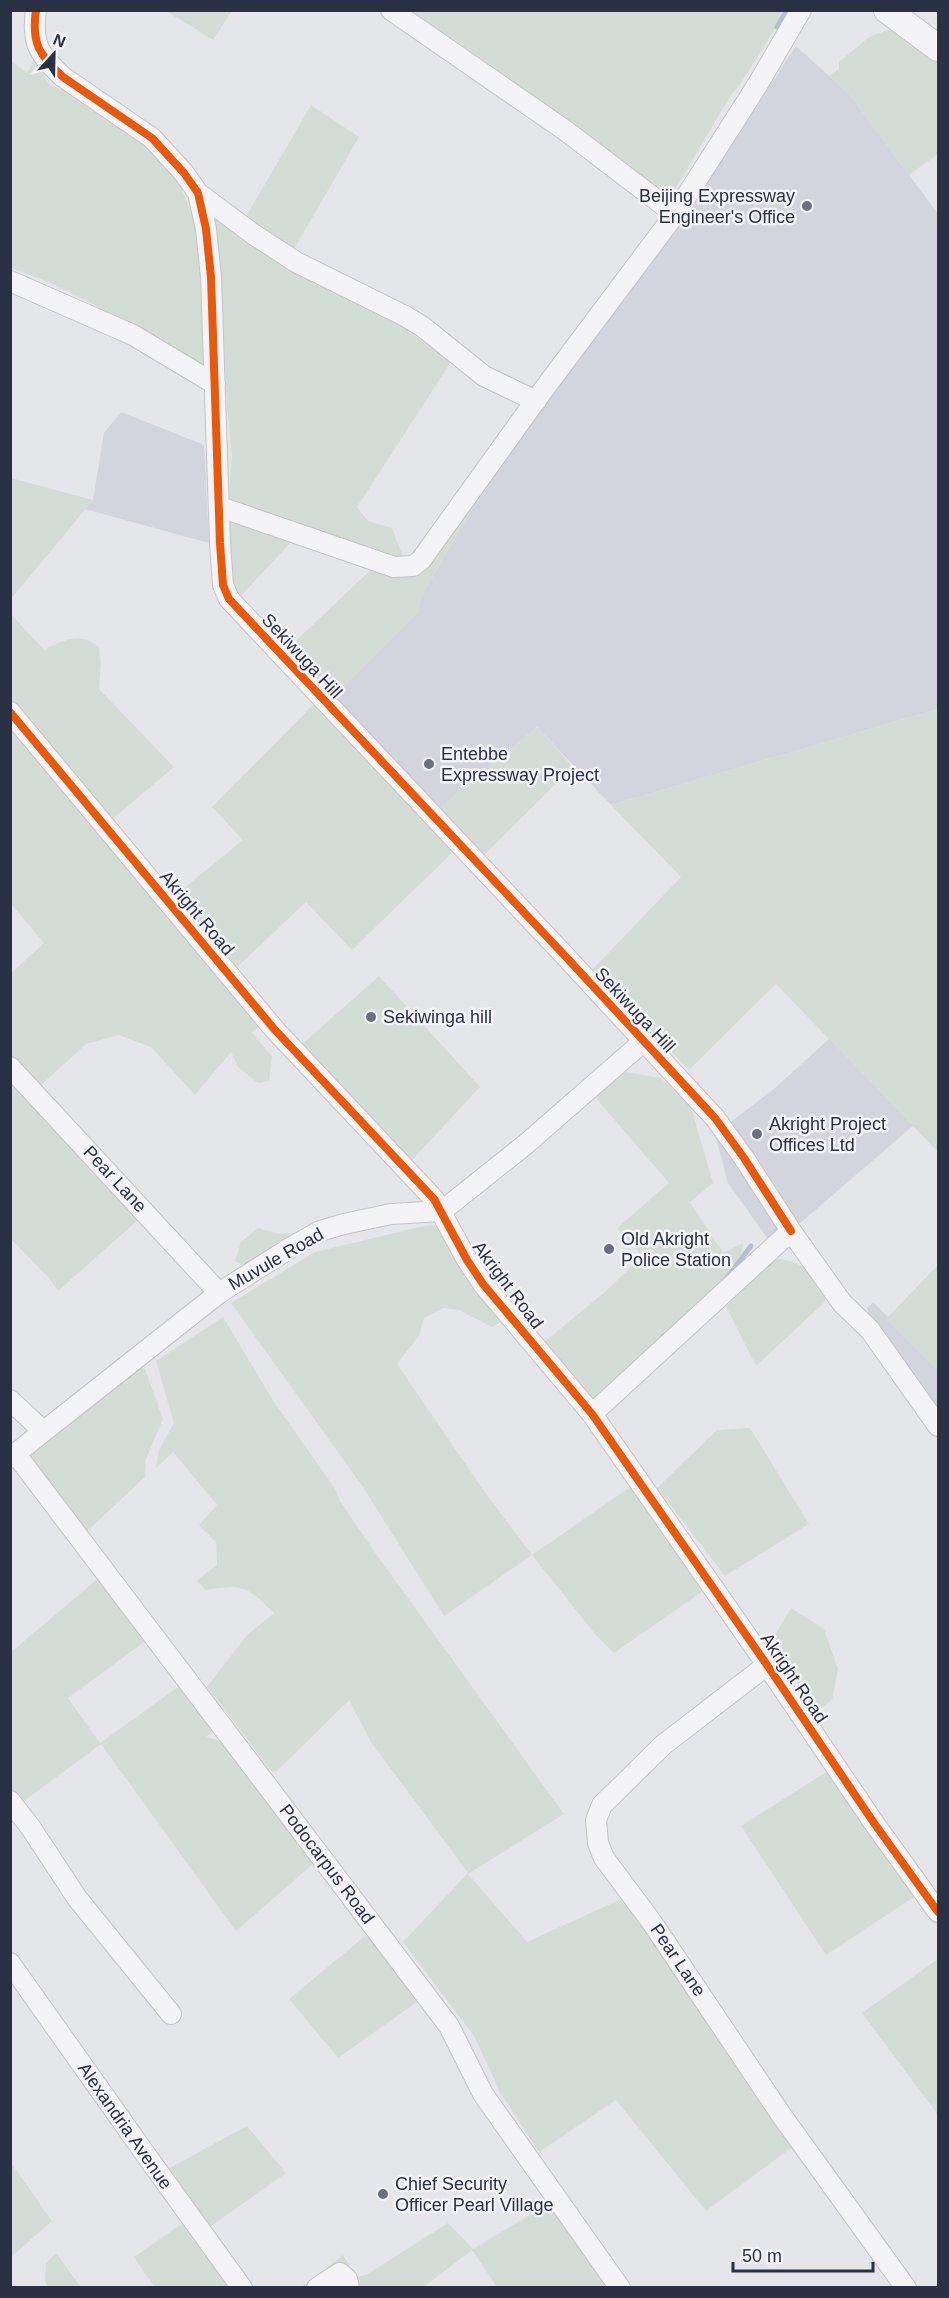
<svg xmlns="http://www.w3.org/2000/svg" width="949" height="2298" font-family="Helvetica,sans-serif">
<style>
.built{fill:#d3d5dc}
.green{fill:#d4ddd5}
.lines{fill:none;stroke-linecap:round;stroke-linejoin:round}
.stream{stroke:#b3c0d4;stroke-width:5}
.minor-casing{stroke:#c3c4c7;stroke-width:22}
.tertiary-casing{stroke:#c3c4c7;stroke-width:28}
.minor{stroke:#f4f4f6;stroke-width:20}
.tertiary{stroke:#f4f4f6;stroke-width:26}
.cycleway-casing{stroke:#f3f4f8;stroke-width:11}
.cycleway{stroke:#e8590c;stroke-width:8}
.poi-dot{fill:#6b707e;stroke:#f3f4f8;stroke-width:2}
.labels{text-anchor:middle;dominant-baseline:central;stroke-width:5;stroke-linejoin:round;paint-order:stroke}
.poi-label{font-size:18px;fill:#2a3144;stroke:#f3f4f8;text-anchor:start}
.street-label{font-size:18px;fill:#2a3144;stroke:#f3f4f8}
</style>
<rect width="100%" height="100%" fill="#e5e6e9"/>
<path class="built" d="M 796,46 L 850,95 L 938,214 L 938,709 L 611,805 L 537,727 L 436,811 L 331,699 L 418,612 L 421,597 L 474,505 L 538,407 L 654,260 Z
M 121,412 L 204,445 L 209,543 L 85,509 L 93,500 L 104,433 Z
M 830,1038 L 914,1125 L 798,1225 L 770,1242 L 728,1183 L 715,1134 L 775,1088 Z
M 873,1302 L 938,1368 L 938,1417 L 873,1326 L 867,1309 Z"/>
<path class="green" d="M 412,10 L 786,11 L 741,83 L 731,95 L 667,203 L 408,18 Z
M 166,11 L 232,11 L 213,40 Z
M 894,25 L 938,57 L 938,154 L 909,175 L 850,95 L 829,76 L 839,69 L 839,62 L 869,37 L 888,30 Z
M 35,58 L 49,84 L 69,93 L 135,135 L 174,170 L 194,219 L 210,361 L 203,371 L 192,366 C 134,328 76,289 11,268 L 11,61 L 27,73 Z
M 311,105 L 359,137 L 294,249 L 244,220 Z
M 211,211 L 396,322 L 451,362 L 357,507 L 368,521 L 392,528 L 406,564 L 422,569 L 474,505 L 421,597 L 419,612 L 331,699 L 285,651 L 378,563 L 293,540 L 237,600 L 227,565 L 226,528 L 232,456 L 227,408 L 223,318 Z
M 11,478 L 93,500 L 11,599 L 10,478 Z
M 10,613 L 45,651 L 47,648 C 67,639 80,632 99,647 L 101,663 L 99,689 L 174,767 L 109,822 L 11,703 Z
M 315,703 L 453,852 L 352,950 L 306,902 L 233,971 L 173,897 L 243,840 L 212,807 Z
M 938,709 L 938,1152 L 776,984 L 689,1070 L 592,970 L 681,877 L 611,805 Z
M 11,727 L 263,1024 L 252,1032 L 272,1057 L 269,1081 L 258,1083 L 238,1067 L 231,1052 L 195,1095 L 151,1047 L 119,1035 L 86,1044 L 40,1086 L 11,1054 L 10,974 L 44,943 L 11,904 Z
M 537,727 L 573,767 L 482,857 L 436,811 Z
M 379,976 L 480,1087 L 411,1161 L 299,1047 Z
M 626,1072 L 660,1078 L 689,1100 L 713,1183 L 690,1202 L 723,1253 L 743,1243 L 741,1257 L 733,1277 L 594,1401 L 542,1344 L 606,1291 L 642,1256 L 617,1228 L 669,1183 L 594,1096 Z
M 10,1074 L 95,1175 L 138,1220 L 58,1291 L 49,1278 L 11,1239 Z
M 436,1225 L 444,1229 L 504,1320 L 492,1327 L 459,1310 L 443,1308 L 424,1318 L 419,1336 L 397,1364 L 484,1491 L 532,1555 L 633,1485 L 706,1589 L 614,1653 L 595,1634 L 532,1555 L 444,1616 L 363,1487 L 231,1303 L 315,1252 L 424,1226 Z
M 258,1228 L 279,1234 L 300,1232 L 247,1267 L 235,1261 L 241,1242 Z
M 773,1258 C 806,1262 810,1272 831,1296 L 756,1366 L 726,1306 Z
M 938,1265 L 938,1371 L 886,1319 Z
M 223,1317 L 274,1402 L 336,1490 L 340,1501 L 374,1551 L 564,1814 L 468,1874 L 527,1942 L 628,1896 L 795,2145 L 706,2211 L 616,2100 L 539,2152 L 501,2094 L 474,2036 L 403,1942 L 468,1873 L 371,1742 L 349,1700 L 277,1771 L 272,1772 L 207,1687 L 247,1635 L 274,1613 C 246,1586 245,1584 205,1590 L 197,1580 L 217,1565 L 216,1542 L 199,1525 L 217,1505 L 173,1452 L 156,1468 L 159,1450 L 174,1423 L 156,1361 Z
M 137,1367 L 145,1369 L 163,1419 L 146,1459 L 145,1477 L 85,1533 L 21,1450 Z
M 750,1428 L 809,1524 L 725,1576 L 657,1488 L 717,1430 Z
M 101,1576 L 151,1637 L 68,1698 L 100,1743 L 185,1682 L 218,1728 L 206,1737 L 228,1743 L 320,1858 L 236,1931 L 101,1744 L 20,1804 L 11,1791 L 10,1653 Z
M 791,1608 L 824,1629 L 838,1669 L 832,1700 L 817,1711 L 772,1640 Z
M 834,1767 L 920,1893 L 826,1955 L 741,1826 Z
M 376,1927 L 427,1995 L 338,2058 L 289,1999 Z
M 938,1959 L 938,2115 L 862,2013 Z
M 247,2126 L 286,2173 L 207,2229 L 166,2170 Z
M 10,2161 L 52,2221 L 11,2257 L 10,2257 Z
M 553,2201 L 618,2287 L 497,2287 L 472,2250 L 424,2287 L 300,2288 L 343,2255 L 357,2277 L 366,2275 L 448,2223 L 473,2249 Z
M 183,2223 L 228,2287 L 154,2287 L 134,2257 Z
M 56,2253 L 80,2286 L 48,2287 L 45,2281 L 46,2263 Z"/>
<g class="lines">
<path class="stream" d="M 777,27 L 787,10
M 726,1279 L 751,1246"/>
<defs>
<path id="minor" d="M 36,10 C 31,45 40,55 63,77 L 152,138 L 184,173 L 198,193 L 206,229 L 211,277 L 220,543 L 223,585 L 229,599 L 566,957 L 715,1118 L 744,1158 L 791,1231
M 391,10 L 566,131 L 675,214
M 198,193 L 253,234 L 296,262 L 405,316 L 423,327 L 484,376 L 536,401
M 10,281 L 133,335 L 215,384
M 220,507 L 394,567 L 413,566 L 421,560 L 541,393 L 675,214 L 758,84 L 801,10
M 10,712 L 275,1030 L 434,1199 L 467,1260 L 483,1284 L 592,1414 L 767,1665 L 874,1823 L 938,1912
M 10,1067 L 219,1293
M 10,1400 L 43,1431
M 592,1414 L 791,1231 L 842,1303 L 870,1330 L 938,1426
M 15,1453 L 449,2026 L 483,2094 L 620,2288
M 10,1458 L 219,1293 L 290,1248 L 320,1231 L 344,1224 L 391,1214 L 442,1211 L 526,1144 L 644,1041
M 767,1665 L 663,1745 L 602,1805 L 596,1820 L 598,1843 L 604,1858 L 651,1921 L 782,2116 L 906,2288
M 10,1801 L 31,1828 L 77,1898 L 171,2014
M 10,1963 L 146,2155 L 242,2288
M 317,2288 L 340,2273 L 347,2279 L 349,2288"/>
<path id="tertiary" d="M 887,10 L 938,48"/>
</defs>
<use href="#minor" class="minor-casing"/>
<use href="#tertiary" class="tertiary-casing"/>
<use href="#minor" class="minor"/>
<use href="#tertiary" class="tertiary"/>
<defs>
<path id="cycleway" d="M 36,10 C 31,45 40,55 63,77 L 152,138 L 184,173 L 198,193 L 206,229 L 211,277 L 220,543 L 223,585 L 229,599 L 566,957 L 715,1118 L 744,1158 L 791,1231
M 10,712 L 275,1030 L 434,1199 L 467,1260 L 483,1284 L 592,1414 L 767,1665 L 874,1823 L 938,1912"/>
</defs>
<use href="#cycleway" class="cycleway-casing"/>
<use href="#cycleway" class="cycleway"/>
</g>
<g class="poi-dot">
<circle cx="807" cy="206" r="6"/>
<circle cx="429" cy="764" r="6"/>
<circle cx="371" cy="1017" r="6"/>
<circle cx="757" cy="1134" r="6"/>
<circle cx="609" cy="1249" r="6"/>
<circle cx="383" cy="2194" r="6"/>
</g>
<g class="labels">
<g class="poi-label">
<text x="795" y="196" text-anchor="end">Beijing Expressway<tspan x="795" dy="21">Engineer's Office</tspan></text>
<text x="441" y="754">Entebbe<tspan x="441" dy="21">Expressway Project</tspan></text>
<text x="383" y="1017">Sekiwinga hill</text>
<text x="769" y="1124">Akright Project<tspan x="769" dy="21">Offices Ltd</tspan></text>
<text x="621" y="1239">Old Akright<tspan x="621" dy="21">Police Station</tspan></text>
<text x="395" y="2184">Chief Security<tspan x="395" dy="21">Officer Pearl Village</tspan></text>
</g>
<g class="street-label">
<text transform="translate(302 656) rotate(47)">Sekiwuga Hill</text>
<text transform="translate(197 913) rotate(50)">Akright Road</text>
<text transform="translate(635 1010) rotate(47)">Sekiwuga Hill</text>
<text transform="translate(115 1179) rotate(47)">Pear Lane</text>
<text transform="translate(276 1259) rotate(-30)">Muvule Road</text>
<text transform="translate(508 1285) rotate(53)">Akright Road</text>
<text transform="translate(794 1678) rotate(56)">Akright Road</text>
<text transform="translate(327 1864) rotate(53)">Podocarpus Road</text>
<text transform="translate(678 1960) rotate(56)">Pear Lane</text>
<text transform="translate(125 2126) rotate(55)">Alexandria Avenue</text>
</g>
</g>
<rect width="949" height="2298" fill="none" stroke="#2a3144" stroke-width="24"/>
<g transform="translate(54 54) rotate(22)" stroke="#f3f4f8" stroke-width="4.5" paint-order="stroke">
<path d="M0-4.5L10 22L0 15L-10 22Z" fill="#2a3144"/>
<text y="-9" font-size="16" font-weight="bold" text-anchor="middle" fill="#2a3144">N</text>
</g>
<path d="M733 2262v9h140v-9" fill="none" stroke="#2a3144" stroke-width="3"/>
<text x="742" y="2262" font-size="18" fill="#2a3144" stroke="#f3f4f8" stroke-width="4.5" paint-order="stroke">50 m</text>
</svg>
